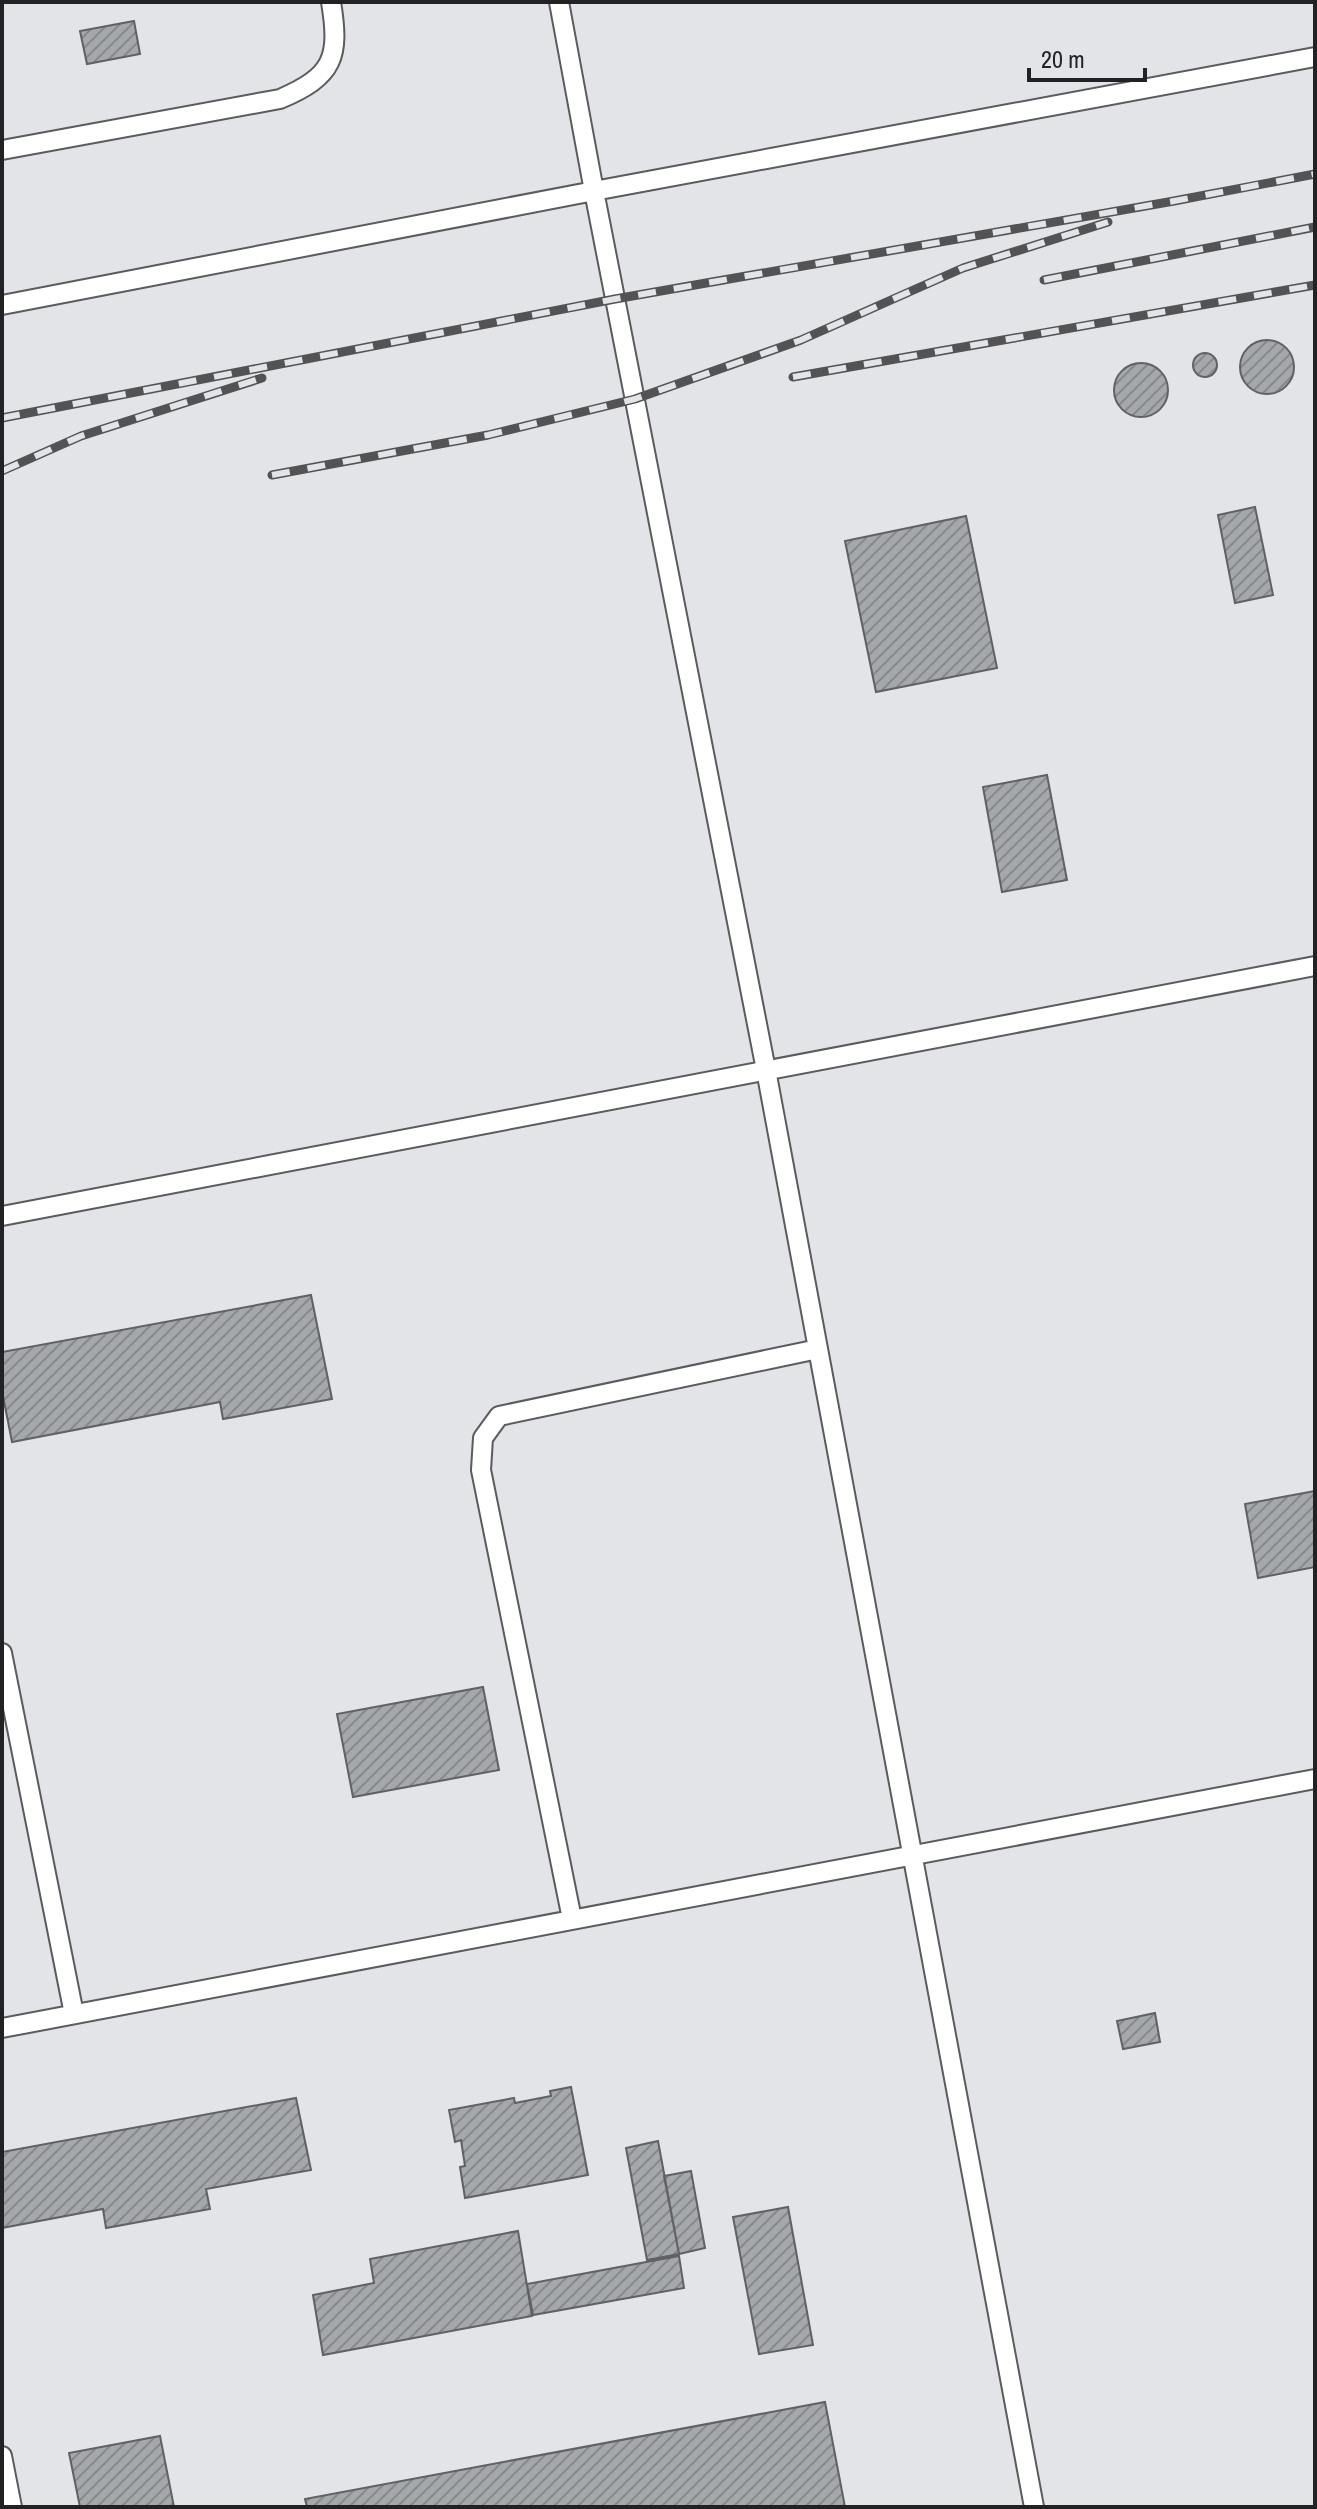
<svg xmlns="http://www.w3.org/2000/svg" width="1317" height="2509" font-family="'Archivo Narrow',sans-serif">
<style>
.building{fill:url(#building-hatch);stroke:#5f6164;stroke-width:2}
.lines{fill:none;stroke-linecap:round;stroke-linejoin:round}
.service-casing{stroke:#595b5e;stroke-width:22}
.service{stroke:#fff;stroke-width:18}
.rail-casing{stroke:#535356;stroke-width:9}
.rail{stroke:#e2e4e8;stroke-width:6;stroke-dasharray:18;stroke-linecap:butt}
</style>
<defs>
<pattern id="building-hatch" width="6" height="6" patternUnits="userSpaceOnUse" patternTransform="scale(2)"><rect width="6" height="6" fill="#a5a8ab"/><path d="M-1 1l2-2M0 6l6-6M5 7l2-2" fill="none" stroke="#86888b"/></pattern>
</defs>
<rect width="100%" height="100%" fill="#e2e4e8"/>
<path class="building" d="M 134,21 L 140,54 L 87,64 L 80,31 Z
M1240 367a27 27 0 1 1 54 0a27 27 0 1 1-54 0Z
M1193 365a12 12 0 1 1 24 0a12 12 0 1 1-24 0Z
M1114 390a27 27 0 1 1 54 0a27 27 0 1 1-54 0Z
M 1255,507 L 1273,595 L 1235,603 L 1218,515 Z
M 966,516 L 997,668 L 876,692 L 845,541 Z
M 1047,775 L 1067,880 L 1002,892 L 983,787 Z
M 311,1295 L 332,1399 L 223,1419 L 220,1402 L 12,1442 L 2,1391 L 2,1352 Z
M 1315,1491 L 1315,1567 L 1258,1578 L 1245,1504 Z
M 483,1687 L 499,1770 L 353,1797 L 337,1714 Z
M 1155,2013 L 1160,2042 L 1123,2049 L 1117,2021 Z
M 571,2087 L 588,2175 L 465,2198 L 460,2167 L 465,2166 L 461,2140 L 455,2142 L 449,2110 L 514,2098 L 515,2103 L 551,2096 L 550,2091 Z
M 296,2098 L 311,2170 L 206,2189 L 210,2209 L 106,2228 L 103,2209 L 2,2228 L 2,2152 Z
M 658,2141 L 679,2254 L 647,2260 L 626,2148 Z
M 691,2171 L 705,2248 L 679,2254 L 664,2176 Z
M 788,2207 L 813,2345 L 759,2354 L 733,2217 Z
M 518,2231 L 532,2316 L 323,2355 L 313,2295 L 374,2283 L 370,2259 Z
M 679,2256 L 684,2288 L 533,2315 L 527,2284 Z
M 825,2402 L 845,2507 L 307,2507 L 305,2499 Z
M 160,2436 L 174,2507 L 80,2507 L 69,2453 Z"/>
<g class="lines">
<defs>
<path id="service" d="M 559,2 L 594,191 L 766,1070 L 1034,2507
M 2,150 L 280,99 C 334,76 340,57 331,2
M 2,305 L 594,191 L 1315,57
M 2,1216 L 1315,966
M 2,1653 L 74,2014
M 572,1919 L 481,1470 L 483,1438 L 499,1416 L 818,1349
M 2,2028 L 1315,1779
M 2,2456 L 12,2507"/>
</defs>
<use href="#service" class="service-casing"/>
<use href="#service" class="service"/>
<defs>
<path id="rail" d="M 1044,280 L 1315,227
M 793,377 L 1315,285
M 2,418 L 615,299 L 1174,201 L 1315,174
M 2,471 L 81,436 L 262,378
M 272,475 L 488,435 L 635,399 L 801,340 L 963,268 L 1108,222"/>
</defs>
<use href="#rail" class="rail-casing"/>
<use href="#rail" class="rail"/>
</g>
<rect width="1317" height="2509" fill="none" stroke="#222224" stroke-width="8"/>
<path d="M1029 68v12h116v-12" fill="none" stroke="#222224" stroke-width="4"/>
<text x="1041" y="68" font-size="24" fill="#222224" stroke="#e2e4e8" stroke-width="6" paint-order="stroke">20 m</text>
</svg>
